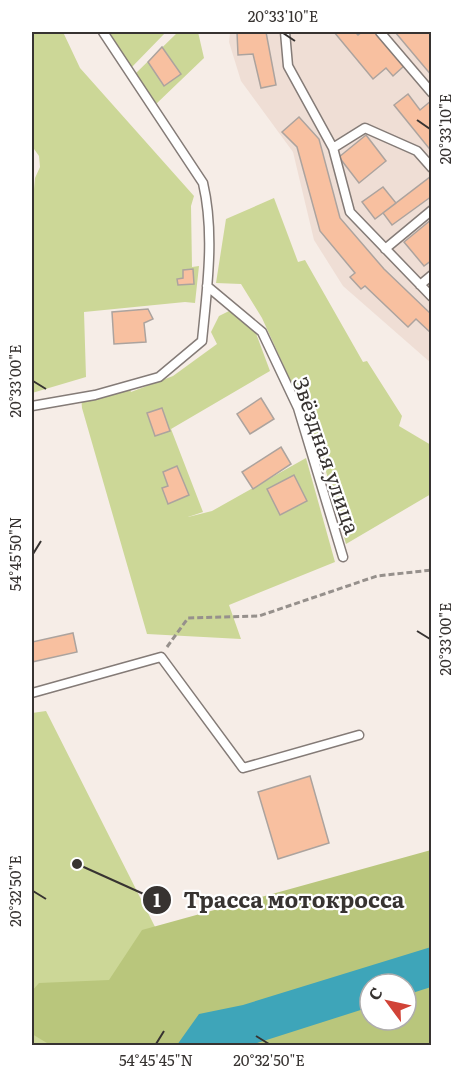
<svg xmlns="http://www.w3.org/2000/svg" width="463" height="1077" font-family="Literata,serif">
<style>
.built{fill:#efded5}
.green{fill:#ccd797}
.forest{fill:#b9c67c;fill-rule:evenodd}
.water{fill:#3ea5b9}
.building{fill:#f8c0a0;stroke:#aca39e;stroke-width:1.5}
.lines{fill:none;stroke-linecap:round;stroke-linejoin:round}
.service-casing{stroke:#847b77;stroke-width:11}
.path{stroke:#96908c;stroke-width:3;stroke-dasharray:6 3;stroke-linecap:butt}
.service{stroke:#fff;stroke-width:8}
.ticks{fill:none;stroke:#373331;stroke-width:2}
.labels{text-anchor:middle;dominant-baseline:central;stroke-width:4.5;stroke-linejoin:round;paint-order:stroke}
.street-label{font-size:21px;fill:#373331;stroke:#fff}
.leader{fill:none;stroke:#373331;stroke-width:2}
.callout-dot{fill:#373331;stroke:#fff;stroke-width:2}
.mark-label{font-size:18px;text-anchor:middle;font-weight:bold;fill:#fff}
.callout-label{font-size:22px;text-anchor:middle;font-weight:bold;fill:#373331;stroke:#fff;stroke-width:4.5;stroke-linejoin:round;paint-order:stroke}
.neatline{fill:none;stroke:#373331;stroke-width:2}
.ticks-label{font-size:15px;text-anchor:middle;fill:#373331}
</style>
<rect width="100%" height="100%" fill="#f6ede7"/>
<path class="built" d="M 230,32 L 431,32 L 431,363 L 343,286 L 314,240 L 293,152 L 241,81 L 229,42 Z"/>
<path class="green" d="M 32,32 L 63,32 L 80,68 L 194,196 L 191,206 L 192,267 L 199,266 L 195,303 L 185,302 L 84,312 L 86,377 L 32,393 L 32,211 L 35,178 L 40,167 L 39,156 L 34,149 Z
M 107,32 L 166,32 L 130,69 Z
M 178,32 L 198,32 L 204,58 L 155,105 L 134,75 Z
M 274,198 L 298,262 L 305,260 L 363,362 L 367,361 L 402,416 L 399,426 L 431,445 L 431,494 L 346,544 L 325,468 L 307,417 L 262,318 L 241,284 L 216,283 L 226,219 Z
M 229,311 L 241,312 L 254,328 L 270,371 L 171,429 L 203,512 L 188,517 L 212,511 L 306,458 L 335,562 L 229,605 L 241,639 L 147,634 L 82,408 L 81,396 L 128,384 L 131,392 L 173,376 L 217,344 L 211,332 L 219,316 Z
M 46,711 L 199,1014 L 177,1045 L 32,1046 L 32,713 Z"/>
<path class="forest" d="M 431,850 L 431,1045 L 52,1046 L 32,1034 L 32,991 L 39,983 L 109,980 L 142,930 ZM 370,984 L 406,984 L 406,1020 L 370,1020 Z"/>
<path class="water" d="M 431,947 L 431,987 L 406,995 L 406,984 L 370,984 L 370,1007 L 251,1045 L 177,1045 L 199,1014 L 243,1005 Z"/>
<path class="building" d="M 237,32 L 266,32 L 276,85 L 261,88 L 253,54 L 238,55 Z
M 334,32 L 355,32 L 358,35 L 362,32 L 375,32 L 404,66 L 393,76 L 386,68 L 373,79 Z
M 395,32 L 432,32 L 432,76 Z
M 162,47 L 181,74 L 164,86 L 148,62 Z
M 408,94 L 420,110 L 432,100 L 432,152 L 394,105 Z
M 299,117 L 319,139 L 340,218 L 384,269 L 432,315 L 432,334 L 416,319 L 408,327 L 365,286 L 361,289 L 350,277 L 355,273 L 320,231 L 297,147 L 282,132 Z
M 366,135 L 386,161 L 359,183 L 339,157 Z
M 430,177 L 432,196 L 392,225 L 383,213 Z
M 383,187 L 396,203 L 375,219 L 362,202 Z
M 432,219 L 432,260 L 424,266 L 404,242 Z
M 193,269 L 194,284 L 178,285 L 177,279 L 183,278 L 183,270 Z
M 148,309 L 153,319 L 144,323 L 146,342 L 114,344 L 112,312 Z
M 261,398 L 274,419 L 250,434 L 237,414 Z
M 162,408 L 170,431 L 155,436 L 147,413 Z
M 281,447 L 291,464 L 253,489 L 242,472 Z
M 177,466 L 189,495 L 168,504 L 162,488 L 168,486 L 163,472 Z
M 294,475 L 307,501 L 280,515 L 267,489 Z
M 73,633 L 77,652 L 32,662 L 32,642 Z
M 310,776 L 329,843 L 278,859 L 258,792 Z"/>
<g class="lines">
<defs>
<path id="service" d="M 285,32 L 288,66 L 333,148 L 350,212 L 432,297
M 380,32 L 432,93
M 333,148 L 365,128 L 417,151 L 432,168
M 385,249 L 432,210
M 420,285 L 432,275
M 207,286 L 262,332 L 298,408 L 343,557
M 32,406 L 95,395 L 159,377 L 202,341 C 207,289 215,234 203,183 L 103,32
M 32,693 L 161,657 L 243,768 L 359,735"/>
</defs>
<use href="#service" class="service-casing"/>
<path class="path" d="M 167,647 L 188,618 L 259,616 L 377,576 L 432,570"/>
<use href="#service" class="service"/>
</g>
<path class="ticks" d="M 283,33 L 295,41M 417,120 L 430,129M 33,381 L 46,389M 33,554 L 41,541M 417,631 L 430,639M 33,891 L 46,899M 256,1036 L 269,1044M 156,1044 L 164,1031"/>
<g class="labels">
<g class="street-label">
<text transform="translate(328 455) rotate(71)">Звёздная улица</text>
</g>
</g>
<path class="leader" d="M77 864L157 900"/>
<g class="callout-dot">
<circle cx="77" cy="864" r="6"/>
<circle cx="157" cy="900" r="15"/>
</g>
<g class="mark-label">
<text x="157" y="907">1</text>
</g>
<g class="callout-label">
<text x="294" y="908">Трасса мотокросса</text>
</g>
<rect width="463" height="1077" fill="none" stroke="#ffffff" stroke-width="66"/>
<g transform="translate(388 1002) rotate(303)"><circle r="28" fill="#ffffff" stroke="#afadad" stroke-width="1.5"/>
<path d="M0-4.5L10 22L0 15L-10 22Z" fill="#d14337"/>
<text y="-9" font-size="16" font-weight="bold" text-anchor="middle" fill="#373331">С</text>
</g>
<rect x="33" y="33" width="397" height="1011" class="neatline"/>
<g class="ticks-label">
<text x="283" y="22">20°33'10"E</text>
<text transform="translate(446 129) rotate(-90)" y="5">20°33'10"E</text>
<text transform="translate(16 381) rotate(-90)" y="5">20°33'00"E</text>
<text transform="translate(16 554) rotate(-90)" y="5">54°45'50"N</text>
<text transform="translate(446 639) rotate(-90)" y="5">20°33'00"E</text>
<text transform="translate(16 891) rotate(-90)" y="5">20°32'50"E</text>
<text x="156" y="1066">54°45'45"N</text>
<text x="269" y="1066">20°32'50"E</text>
</g>
</svg>
